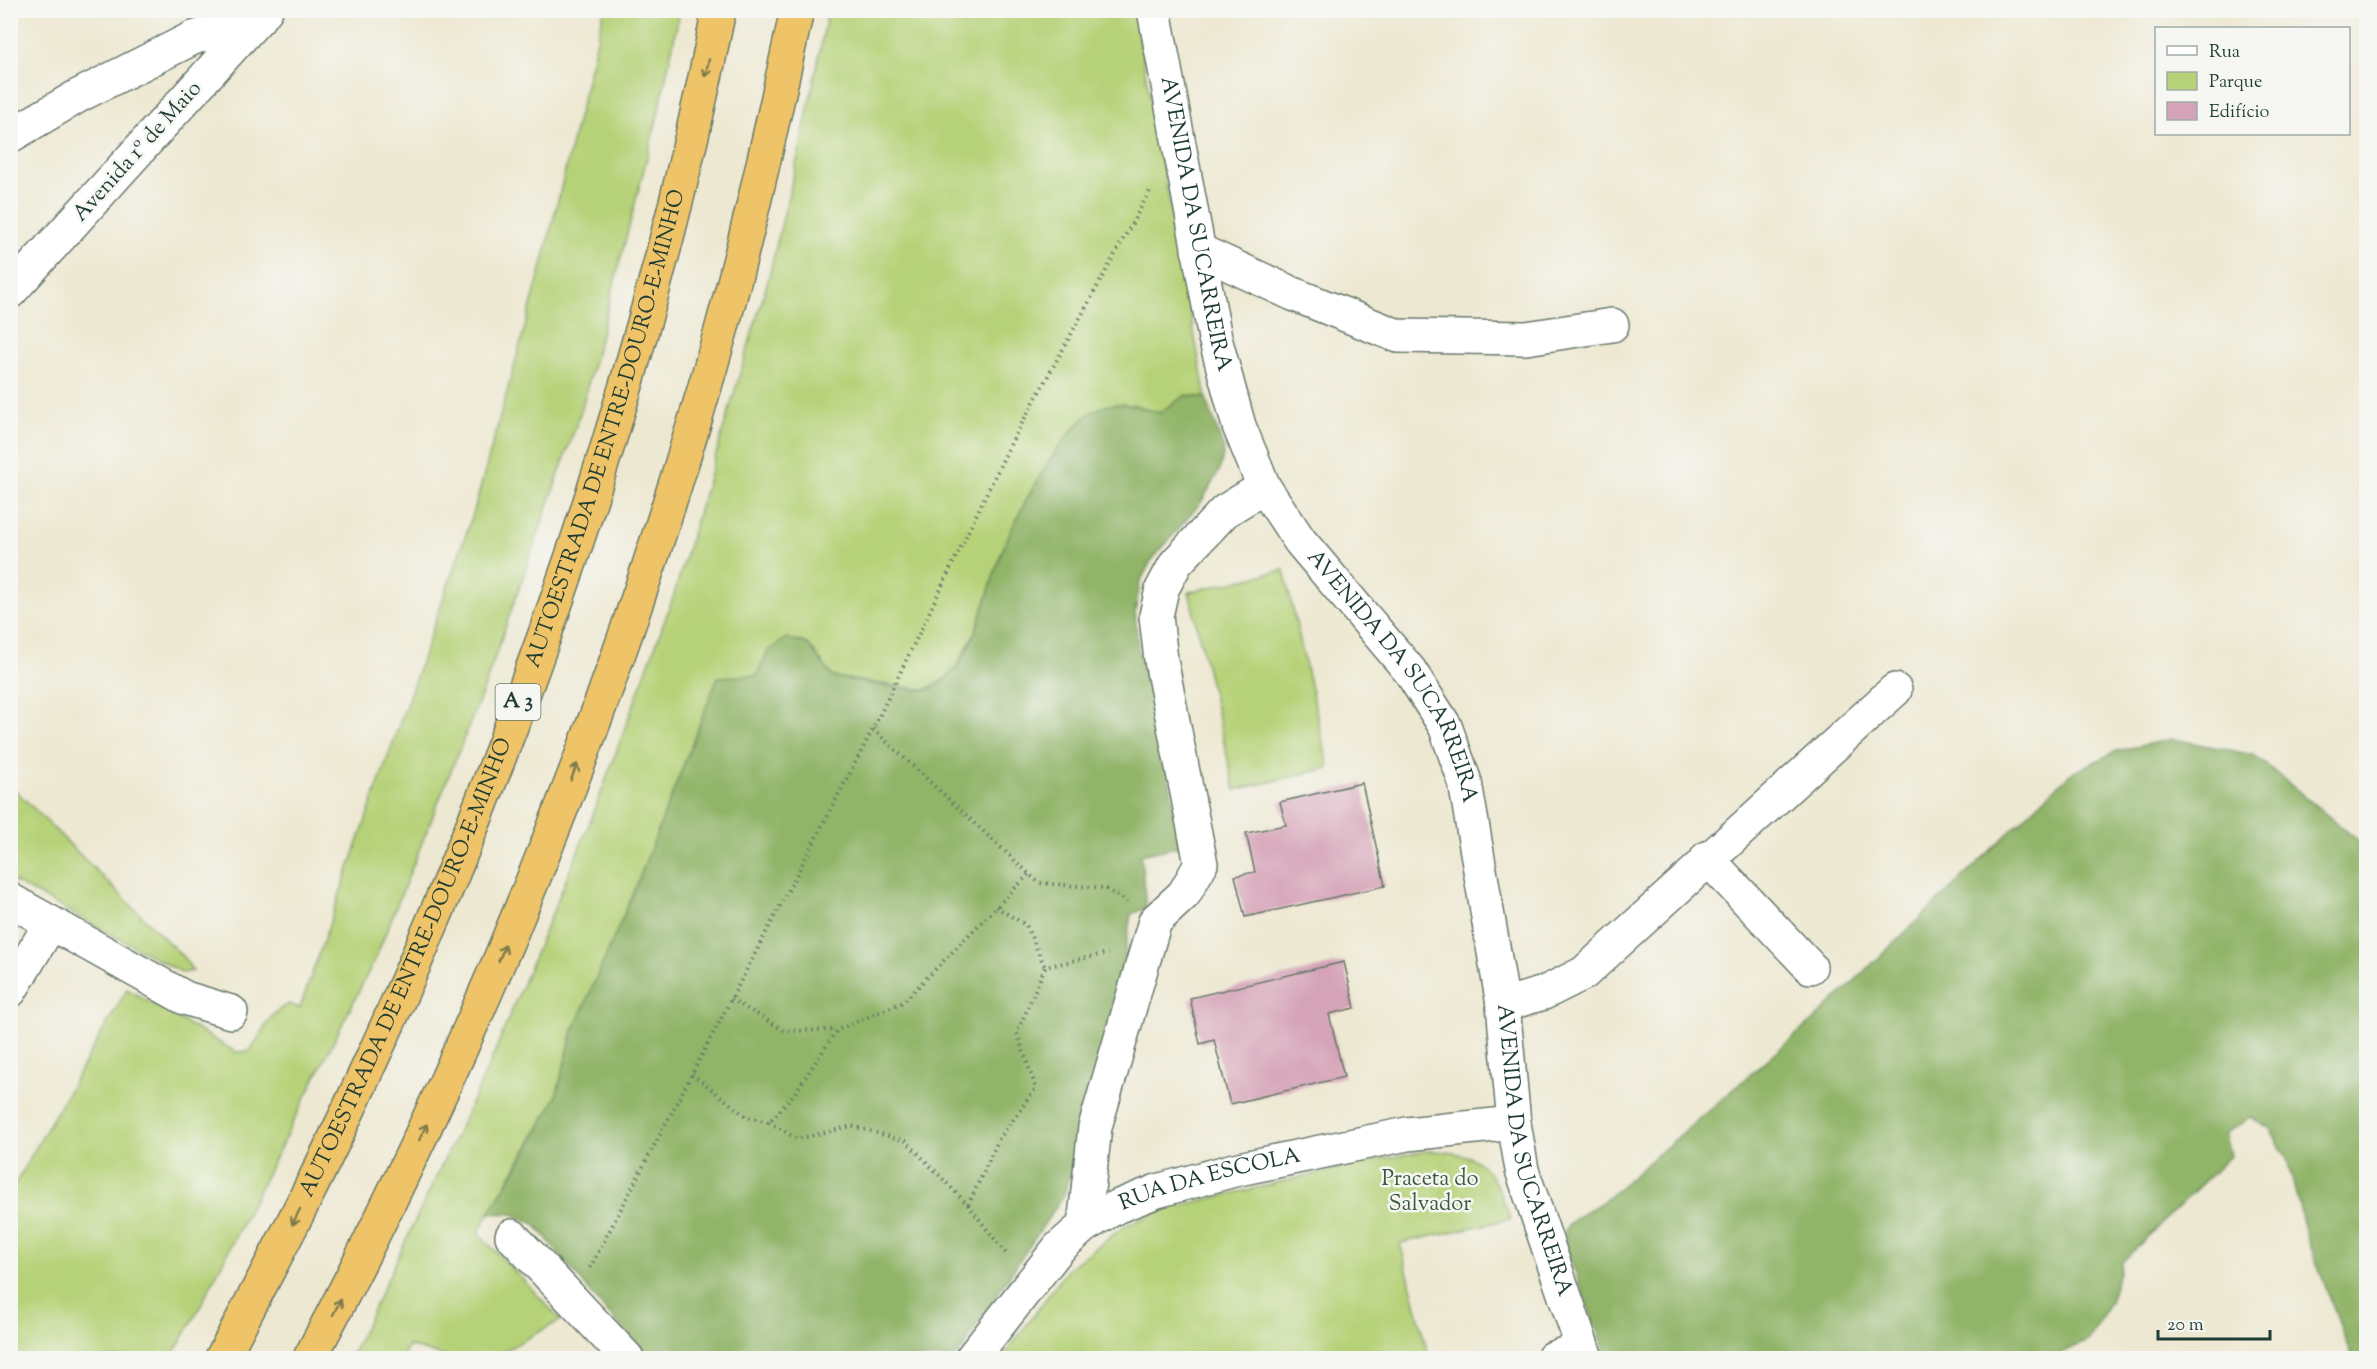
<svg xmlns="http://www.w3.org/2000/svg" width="2377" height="1369" font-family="'Sorts Mill Goudy',serif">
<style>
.green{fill:#b6d278;stroke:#6a8856;stroke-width:1.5}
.forest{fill:#90b468;stroke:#58784e;stroke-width:1.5}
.building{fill:#d5a3b7}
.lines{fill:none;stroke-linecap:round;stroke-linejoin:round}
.minor-casing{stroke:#67796b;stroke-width:36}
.highway-casing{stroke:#67796b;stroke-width:36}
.path{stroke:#67796b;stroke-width:4;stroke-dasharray:1.5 4.5;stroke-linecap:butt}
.minor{stroke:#fff;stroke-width:33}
.highway{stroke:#efc469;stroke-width:33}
.oneway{stroke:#7d7a4c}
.labels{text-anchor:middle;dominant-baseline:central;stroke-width:5;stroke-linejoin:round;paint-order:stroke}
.shield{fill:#f6f6f2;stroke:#60746d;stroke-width:1.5}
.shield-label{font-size:21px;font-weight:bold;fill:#1f3d34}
.street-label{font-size:22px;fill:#1f3d34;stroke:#f6f6f2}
.park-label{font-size:22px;fill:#3d5b42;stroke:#f6f6f2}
</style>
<rect width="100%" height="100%" fill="#f6f6f2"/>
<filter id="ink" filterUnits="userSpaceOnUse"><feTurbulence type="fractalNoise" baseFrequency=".0167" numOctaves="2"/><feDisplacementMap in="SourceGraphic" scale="12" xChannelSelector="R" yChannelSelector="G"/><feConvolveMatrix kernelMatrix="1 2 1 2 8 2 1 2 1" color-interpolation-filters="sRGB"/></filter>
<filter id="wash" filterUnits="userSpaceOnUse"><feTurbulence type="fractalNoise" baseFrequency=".008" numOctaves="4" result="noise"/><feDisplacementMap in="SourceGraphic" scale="24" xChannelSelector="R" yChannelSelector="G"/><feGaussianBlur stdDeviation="1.35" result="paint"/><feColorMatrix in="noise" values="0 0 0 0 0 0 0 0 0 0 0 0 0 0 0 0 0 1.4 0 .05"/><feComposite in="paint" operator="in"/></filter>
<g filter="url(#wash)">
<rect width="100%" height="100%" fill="#ede8d1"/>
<path class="green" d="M 604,11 L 680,11 L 658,115 L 581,411 L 483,691 L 376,957 L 196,1315 L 171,1358 L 11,1358 L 11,1191 L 127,989 L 236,1052 L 249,1051 C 267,1031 264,1016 289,1004 L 300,1008 L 474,511 L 542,266 Z
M 828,11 L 1134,11 L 1206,398 L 1186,395 L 1159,413 L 1133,404 L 1000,556 L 977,628 L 952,675 L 925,690 L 833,677 L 808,645 L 768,651 L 757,676 L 633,894 L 573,1031 L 556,1097 L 478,1233 L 561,1320 L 491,1358 L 451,1358 L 408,1346 L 402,1358 L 350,1358 L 488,1068 L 592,817 L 673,598 L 768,280 L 800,148 Z
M 1284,570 L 1329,768 L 1235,790 L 1189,592 Z
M 13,788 L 184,958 L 193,971 L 183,973 L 11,880 L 10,792 Z
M 1427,1151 C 1485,1151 1491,1170 1511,1219 L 1400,1243 L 1429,1358 L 1002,1358 L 1068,1269 L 1125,1226 L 1162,1210 L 1375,1160 Z"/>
<path class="forest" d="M 1186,395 L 1206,398 L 1224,450 L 1220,469 L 1202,501 L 1151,561 L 1140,582 L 1135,613 L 1138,648 L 1164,750 L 1181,846 L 1141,855 L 1146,908 L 1131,914 L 1117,1000 L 1064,1195 L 980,1319 L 964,1348 L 954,1358 L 652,1358 L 605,1310 L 535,1224 L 513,1214 L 489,1213 L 529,1148 L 556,1097 L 573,1031 L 633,894 L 718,677 L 757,675 L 768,651 L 786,638 L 808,644 L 833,677 C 849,679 916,693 927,690 C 972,674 985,599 999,559 C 1012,522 1064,420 1102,407 C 1121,400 1141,407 1159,413 Z
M 2173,739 L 2254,755 L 2366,847 L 2366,1358 L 2352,1358 L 2306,1234 L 2287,1159 L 2270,1128 L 2250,1117 L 2225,1134 L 2230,1156 L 2122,1262 L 2110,1302 L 2089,1340 L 2052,1358 L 1607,1358 L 1565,1244 L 1565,1230 L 1574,1219 L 1604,1201 L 1819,1015 L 2070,774 L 2116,751 Z"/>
<g id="blocks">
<path class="building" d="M 1362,783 L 1385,886 L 1245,917 L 1235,876 L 1255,872 L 1246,833 L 1286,825 L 1280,802 Z
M 1344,962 L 1355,1008 L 1329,1014 L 1344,1077 L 1230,1104 L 1214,1040 L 1200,1044 L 1190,998 Z"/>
</g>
</g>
<g filter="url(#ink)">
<use href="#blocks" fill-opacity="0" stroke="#67796b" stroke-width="1.5"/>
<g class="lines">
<defs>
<g id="minor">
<path id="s1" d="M 1154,10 L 1215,338 L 1239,426 L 1264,487 L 1300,541 L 1410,671 L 1445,726 L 1465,782 L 1503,1005 L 1514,1123 L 1522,1170 L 1586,1358"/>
<path d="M 10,136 L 78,96 L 193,38 L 258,19"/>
<path d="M 1198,250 L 1293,294 L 1398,336 L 1526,338 L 1612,325"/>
<path d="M 10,292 L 266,10"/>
<path d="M 1707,858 L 1810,967"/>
<path d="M 10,900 L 185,998 L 231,1012"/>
<path d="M 10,991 L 51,923"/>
<path d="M 1503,1005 L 1544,993 L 1584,973 L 1895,690"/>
<path d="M 1084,1226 L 1095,1127 L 1155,921 L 1184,894 L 1201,864 L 1161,660 L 1156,616 L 1162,589 L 1176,563 L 1225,511 L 1264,487"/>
<path d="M 512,1236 L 627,1358"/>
<path id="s2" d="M 972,1358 L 1059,1248 L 1084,1226 L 1116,1207 L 1157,1191 L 1234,1170 L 1407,1134 L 1514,1123"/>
<path d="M 1553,1358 L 1581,1348"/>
</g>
<g id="highway">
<path id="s3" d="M 222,1358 C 269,1269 317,1179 359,1087 C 517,748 646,378 719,10"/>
<path d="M 310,1358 C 483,1031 622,684 722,327 C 751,222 774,117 797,10"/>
</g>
</defs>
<use href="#minor" class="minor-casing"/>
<use href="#highway" class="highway-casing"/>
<path class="path" d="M 873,729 L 1039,883 L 1105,888 L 1127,902
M 996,907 L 1026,925 L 1045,967
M 731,999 L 785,1031 L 836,1030
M 692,1074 L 747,1117 L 769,1122 L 795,1093 L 837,1030 L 903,1002 L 1029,874
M 769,1122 L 797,1139 L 852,1126 L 906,1141 L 968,1205 L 1008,1256
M 968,1205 L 999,1139 L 1036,1088 L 1017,1033 L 1045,967 L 1108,953
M 590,1268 L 873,729 L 1009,447 L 1151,189"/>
<use href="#minor" class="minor"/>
<use href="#highway" class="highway"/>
</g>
<defs><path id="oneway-shaft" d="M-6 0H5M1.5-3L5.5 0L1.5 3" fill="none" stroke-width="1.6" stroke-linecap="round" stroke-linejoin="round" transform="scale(1.5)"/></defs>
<g class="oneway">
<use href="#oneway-shaft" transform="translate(707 68) rotate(103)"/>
<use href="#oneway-shaft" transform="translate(574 772) rotate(-69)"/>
<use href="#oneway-shaft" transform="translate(502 953) rotate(-67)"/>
<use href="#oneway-shaft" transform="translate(423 1132) rotate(-65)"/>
<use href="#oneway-shaft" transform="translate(296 1217) rotate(116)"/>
<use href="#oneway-shaft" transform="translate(337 1307) rotate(-63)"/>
</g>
</g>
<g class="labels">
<rect class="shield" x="495.5" y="684" width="45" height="36" rx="4.5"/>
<g class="shield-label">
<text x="518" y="702">A 3</text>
</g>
<g class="street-label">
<text transform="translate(138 152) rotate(-48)">Avenida 1º de Maio</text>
<text stroke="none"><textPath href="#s1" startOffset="218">AVENIDA DA SUCARREIRA</textPath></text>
<text stroke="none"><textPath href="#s3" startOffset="1008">AUTOESTRADA DE ENTRE-DOURO-E-MINHO</textPath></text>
<text stroke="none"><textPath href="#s1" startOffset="722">AVENIDA DA SUCARREIRA</textPath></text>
<text stroke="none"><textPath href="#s3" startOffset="432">AUTOESTRADA DE ENTRE-DOURO-E-MINHO</textPath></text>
<text stroke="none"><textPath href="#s1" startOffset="1226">AVENIDA DA SUCARREIRA</textPath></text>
<text stroke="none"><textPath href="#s2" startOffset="309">RUA DA ESCOLA</textPath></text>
</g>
<g class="park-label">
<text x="1430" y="1180">Praceta do<tspan x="1430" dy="25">Salvador</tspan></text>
</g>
</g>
<rect width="2377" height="1369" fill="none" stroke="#f6f6f2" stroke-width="36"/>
<rect x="2155" y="27" width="195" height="108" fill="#f6f6f2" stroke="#a0aca6" stroke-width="1.5"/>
<rect x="2167" y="46" width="30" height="9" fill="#ffffff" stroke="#a0aca6" stroke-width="1.5"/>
<text x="2209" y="57" font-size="18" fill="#1f3d34">Rua</text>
<rect x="2167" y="72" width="30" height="18" fill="#b6d278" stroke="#a0aca6" stroke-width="1.5"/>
<text x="2209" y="87" font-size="18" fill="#1f3d34">Parque</text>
<rect x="2167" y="102" width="30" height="18" fill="#d5a3b7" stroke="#a0aca6" stroke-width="1.5"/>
<text x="2209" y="117" font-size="18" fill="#1f3d34">Edifício</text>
<path d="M2158 1330v9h112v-9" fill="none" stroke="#1f3d34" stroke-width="3"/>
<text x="2167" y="1330" font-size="18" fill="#1f3d34" stroke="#f6f6f2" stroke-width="4.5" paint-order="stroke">20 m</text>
</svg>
